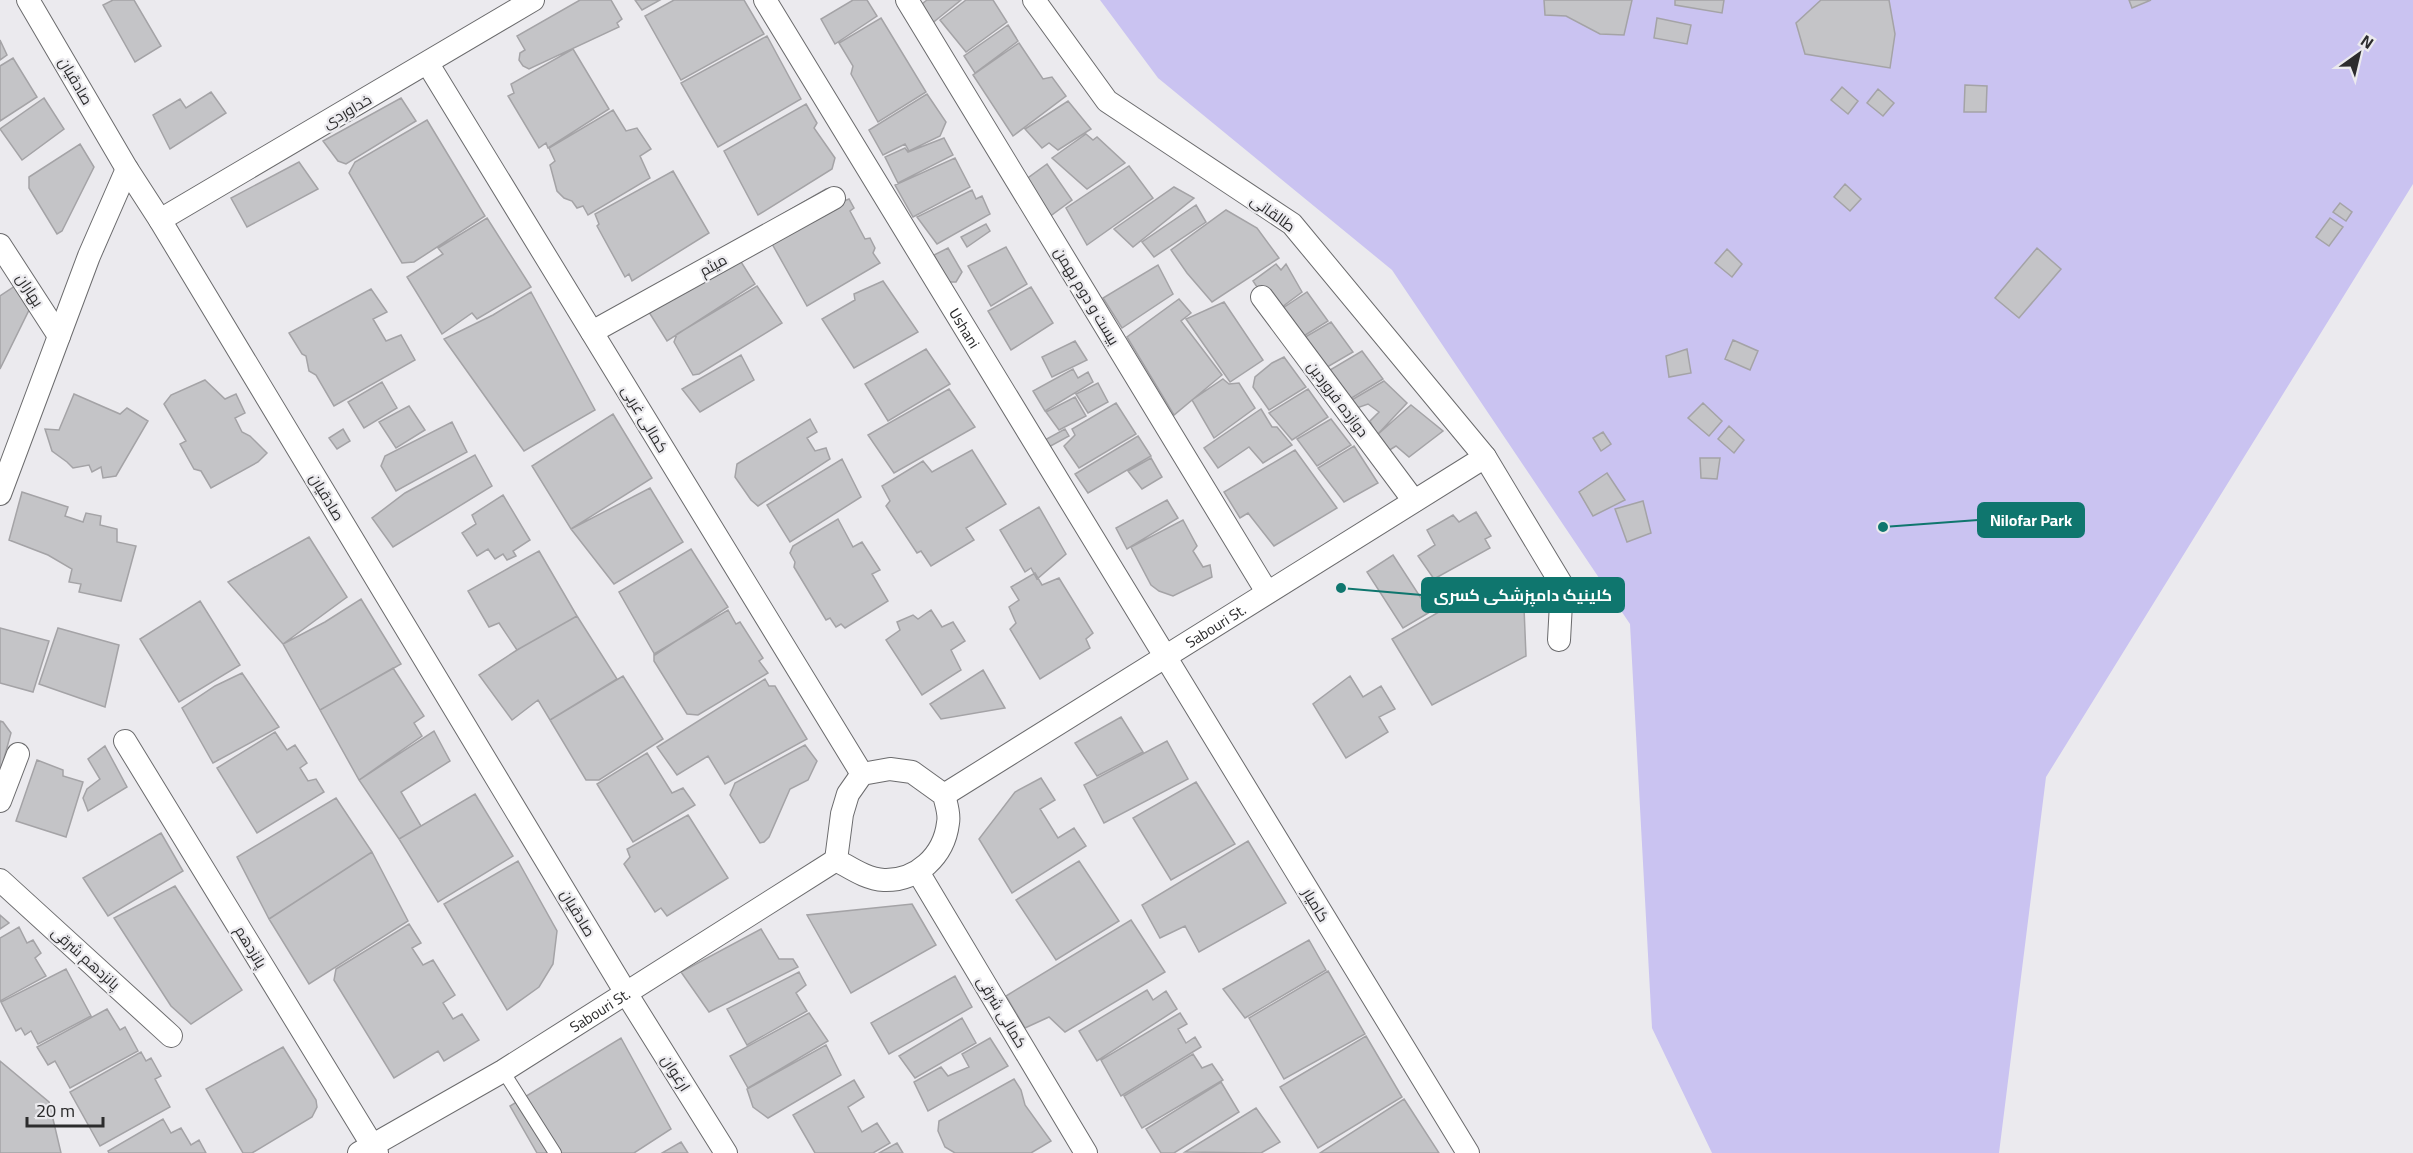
<svg xmlns="http://www.w3.org/2000/svg" width="2413" height="1153" font-family="Georgia,Cairo,serif">
<style>
.green{fill:#cac3f1}
.building{fill:#c4c4c7;stroke:#a4a3a6;stroke-width:1.5}
.lines{fill:none;stroke-linecap:round;stroke-linejoin:round}
.service-casing{stroke:#6b6b6d;stroke-width:14}
.minor-casing{stroke:#6b6b6d;stroke-width:24}
.service{stroke:#fff;stroke-width:12}
.minor{stroke:#fff;stroke-width:22}
.labels{text-anchor:middle;dominant-baseline:central;stroke-width:4.5;stroke-linejoin:round;paint-order:stroke}
.street-label{font-size:15px;fill:#2c2c2d;stroke:#ebeaee}
.leader{fill:none;stroke:#0f766e;stroke-width:2}
.callout-dot{fill:#0f766e;stroke:#ebeaee;stroke-width:2}
.callout{fill:#0f766e;stroke:#0f766e;stroke-width:2}
.callout-label{font-size:16px;text-anchor:middle;font-weight:bold;fill:#fff}
</style>
<rect width="100%" height="100%" fill="#ebeaee"/>
<path class="green" d="M 1100,0 L 2413,0 L 2413,184 L 2046,777 L 1999,1153 L 1712,1153 L 1652,1028 L 1630,624 L 1392,270 L 1158,78 Z"/>
<path class="building" d="M 113,0 L 134,0 L 161,46 L 135,62 L 103,5 Z
M 580,0 L 611,0 L 622,19 L 617,23 L 619,27 L 529,69 L 523,66 L 519,60 L 520,53 L 525,50 L 517,36 Z
M 635,0 L 660,0 L 642,10 Z
M 674,0 L 744,0 L 764,34 L 681,80 L 645,16 Z
M 853,0 L 867,0 L 877,16 L 835,44 L 821,19 Z
M 927,0 L 961,0 L 930,25 L 918,7 Z
M 966,0 L 993,0 L 1007,22 L 966,52 L 940,20 Z
M 1544,0 L 1632,0 L 1624,35 L 1600,34 L 1566,16 L 1545,15 Z
M 1675,0 L 1724,0 L 1722,13 L 1675,5 Z
M 1821,0 L 1889,0 L 1895,34 L 1890,68 L 1805,54 L 1796,23 Z
M 2129,0 L 2151,0 L 2132,8 Z
M 881,18 L 926,92 L 878,122 L 851,74 L 853,66 L 839,43 Z
M 1657,18 L 1691,25 L 1687,44 L 1654,38 Z
M 1008,25 L 1018,41 L 975,73 L 964,56 Z
M 767,36 L 801,99 L 718,147 L 681,83 Z
M 0,40 L 7,55 L 0,60 Z
M 1019,43 L 1043,79 L 1052,77 L 1066,96 L 1013,136 L 973,75 Z
M 573,49 L 609,109 L 548,148 L 546,143 L 539,148 L 508,96 L 514,93 L 511,84 Z
M 13,58 L 37,97 L 0,121 L 0,66 Z
M 1965,85 L 1987,86 L 1986,112 L 1964,112 Z
M 1842,87 L 1858,101 L 1848,114 L 1831,100 Z
M 1878,89 L 1894,103 L 1883,116 L 1867,103 Z
M 211,92 L 226,113 L 170,149 L 153,115 L 180,99 L 186,108 Z
M 927,94 L 946,122 L 940,136 L 909,151 L 905,144 L 883,155 L 869,130 Z
M 44,98 L 64,129 L 22,160 L 0,129 Z
M 401,98 L 416,121 L 346,164 L 338,161 L 323,141 Z
M 1068,101 L 1091,129 L 1058,150 L 1049,143 L 1042,148 L 1025,129 Z
M 806,104 L 817,123 L 814,128 L 835,158 L 832,169 L 758,215 L 724,151 Z
M 613,110 L 626,131 L 637,128 L 651,149 L 640,156 L 650,178 L 588,215 L 583,206 L 577,208 L 572,201 L 564,198 L 557,191 L 550,165 L 555,161 L 549,148 Z
M 427,120 L 485,216 L 414,262 L 402,263 L 349,173 L 355,162 Z
M 1086,134 L 1093,140 L 1097,137 L 1125,163 L 1087,189 L 1052,158 Z
M 944,138 L 953,155 L 898,183 L 885,157 L 905,148 L 908,152 Z
M 80,144 L 94,167 L 62,231 L 57,234 L 29,188 L 29,177 Z
M 955,158 L 970,187 L 913,217 L 895,185 Z
M 299,162 L 318,189 L 247,227 L 231,198 Z
M 1047,164 L 1072,200 L 1041,223 L 1014,188 Z
M 1129,166 L 1153,198 L 1087,245 L 1066,208 Z
M 673,171 L 709,233 L 632,281 L 629,274 L 625,277 L 597,226 L 599,224 L 595,214 Z
M 1845,184 L 1861,199 L 1850,211 L 1834,197 Z
M 1174,187 L 1194,198 L 1133,247 L 1114,229 Z
M 826,189 L 838,190 L 844,201 L 849,199 L 854,208 L 850,211 L 865,239 L 870,238 L 875,248 L 873,253 L 880,263 L 807,306 L 762,226 Z
M 972,190 L 976,199 L 982,196 L 990,214 L 937,244 L 917,217 Z
M 2340,203 L 2352,212 L 2346,221 L 2333,212 Z
M 1196,205 L 1206,222 L 1154,257 L 1142,242 Z
M 1226,210 L 1257,228 L 1279,258 L 1212,302 L 1187,273 L 1171,250 Z
M 487,218 L 531,287 L 477,319 L 472,313 L 442,334 L 407,277 L 443,254 L 438,248 Z
M 2330,218 L 2343,227 L 2329,246 L 2316,237 Z
M 986,224 L 990,231 L 967,247 L 961,237 Z
M 731,246 L 755,284 L 667,341 L 642,301 Z
M 1006,247 L 1027,284 L 991,306 L 968,266 Z
M 948,248 L 962,272 L 956,282 L 948,282 L 934,255 Z
M 2037,248 L 2061,269 L 2019,318 L 1995,298 Z
M 1727,249 L 1742,264 L 1732,277 L 1715,263 Z
M 1276,264 L 1281,270 L 1286,264 L 1302,292 L 1274,313 L 1253,281 Z
M 1158,265 L 1173,294 L 1122,328 L 1103,298 Z
M 883,281 L 918,332 L 854,368 L 822,319 L 855,300 L 854,294 Z
M 15,286 L 31,306 L 0,369 L 0,296 Z
M 757,286 L 782,323 L 699,374 L 693,375 L 674,342 L 677,334 Z
M 1031,287 L 1053,323 L 1011,350 L 988,311 Z
M 371,289 L 387,312 L 373,319 L 386,341 L 401,335 L 415,360 L 334,406 L 316,375 L 309,371 L 306,356 L 302,354 L 289,333 Z
M 531,292 L 595,410 L 524,451 L 444,339 L 493,315 Z
M 1307,292 L 1328,321 L 1294,342 L 1274,314 Z
M 1179,299 L 1191,313 L 1181,321 L 1222,375 L 1174,415 L 1127,337 Z
M 1224,302 L 1263,360 L 1230,382 L 1186,319 Z
M 1331,322 L 1353,352 L 1317,373 L 1295,343 Z
M 1733,340 L 1758,351 L 1750,370 L 1725,359 Z
M 1075,341 L 1087,360 L 1052,377 L 1042,357 Z
M 926,349 L 950,384 L 888,421 L 865,384 Z
M 1687,349 L 1691,373 L 1669,377 L 1666,356 Z
M 1362,351 L 1383,379 L 1345,402 L 1325,373 Z
M 741,355 L 754,380 L 700,412 L 682,389 Z
M 1284,357 L 1306,387 L 1269,410 L 1253,387 L 1255,377 L 1272,363 Z
M 1073,369 L 1078,378 L 1088,372 L 1093,382 L 1045,411 L 1033,391 Z
M 1223,379 L 1229,384 L 1239,383 L 1255,408 L 1214,438 L 1192,400 Z
M 205,380 L 225,399 L 236,394 L 245,413 L 235,418 L 242,432 L 250,436 L 267,453 L 258,462 L 211,488 L 201,471 L 194,469 L 180,444 L 186,441 L 164,404 L 171,395 Z
M 1384,381 L 1407,403 L 1377,435 L 1370,421 L 1379,412 L 1368,404 L 1357,408 L 1350,401 Z
M 382,382 L 397,408 L 364,428 L 348,402 Z
M 1098,383 L 1108,402 L 1088,413 L 1076,394 Z
M 949,389 L 975,427 L 894,473 L 868,435 Z
M 1308,389 L 1328,417 L 1292,440 L 1269,413 Z
M 74,394 L 120,414 L 127,408 L 148,421 L 116,476 L 103,478 L 101,467 L 92,472 L 89,465 L 73,468 L 67,462 L 52,451 L 45,429 L 59,430 Z
M 1075,397 L 1086,416 L 1059,430 L 1046,412 Z
M 1116,403 L 1136,434 L 1079,468 L 1064,446 L 1075,435 L 1072,429 Z
M 1703,403 L 1722,421 L 1709,436 L 1688,418 Z
M 1411,405 L 1443,431 L 1409,457 L 1396,446 L 1388,451 L 1376,436 Z
M 409,406 L 425,430 L 396,448 L 379,422 Z
M 1261,409 L 1272,427 L 1277,427 L 1292,445 L 1263,463 L 1249,447 L 1218,468 L 1204,448 Z
M 613,414 L 652,478 L 571,529 L 532,466 Z
M 810,419 L 817,432 L 807,438 L 815,451 L 826,448 L 830,459 L 758,506 L 751,500 L 735,477 L 737,464 Z
M 1331,419 L 1351,445 L 1317,466 L 1297,439 Z
M 452,422 L 467,452 L 396,491 L 381,466 L 385,456 Z
M 1729,426 L 1744,440 L 1734,453 L 1718,439 Z
M 343,429 L 350,441 L 337,449 L 329,438 Z
M 1065,429 L 1069,436 L 1047,448 L 1043,441 Z
M 1603,432 L 1611,444 L 1601,451 L 1593,438 Z
M 1138,436 L 1151,456 L 1088,493 L 1075,474 Z
M 1354,446 L 1378,483 L 1344,502 L 1318,468 Z
M 972,450 L 1006,504 L 966,528 L 974,540 L 931,566 L 921,551 L 917,553 L 886,506 L 890,501 L 882,486 L 923,461 L 932,472 Z
M 1295,450 L 1337,508 L 1274,546 L 1248,513 L 1240,518 L 1224,492 Z
M 475,455 L 492,486 L 393,547 L 372,518 L 405,493 Z
M 1151,458 L 1162,477 L 1142,489 L 1128,471 Z
M 1700,458 L 1720,458 L 1717,479 L 1701,478 Z
M 842,459 L 861,497 L 790,542 L 767,505 Z
M 1607,473 L 1625,500 L 1593,516 L 1579,492 Z
M 650,488 L 683,542 L 614,584 L 571,529 Z
M 22,492 L 68,507 L 65,516 L 83,522 L 86,513 L 101,516 L 100,525 L 117,529 L 117,542 L 136,546 L 121,601 L 79,592 L 81,584 L 69,582 L 72,569 L 48,555 L 9,540 Z
M 503,495 L 530,540 L 513,551 L 516,556 L 507,560 L 503,554 L 495,559 L 488,549 L 477,556 L 462,533 L 476,524 L 472,515 Z
M 1167,500 L 1178,518 L 1127,549 L 1116,528 Z
M 1643,501 L 1651,533 L 1627,542 L 1615,509 Z
M 1039,507 L 1066,554 L 1037,579 L 1031,568 L 1025,572 L 1000,530 Z
M 1476,512 L 1491,536 L 1485,539 L 1490,548 L 1434,579 L 1418,556 L 1435,545 L 1427,530 L 1453,515 L 1459,522 Z
M 838,519 L 853,547 L 862,542 L 880,570 L 872,574 L 888,601 L 845,628 L 841,624 L 836,627 L 830,618 L 826,620 L 794,567 L 795,562 L 790,553 L 793,546 Z
M 1183,520 L 1197,546 L 1193,551 L 1203,567 L 1210,565 L 1212,577 L 1173,596 L 1159,591 L 1151,585 L 1131,547 Z
M 309,537 L 347,597 L 283,644 L 228,582 Z
M 691,549 L 728,607 L 655,655 L 619,592 Z
M 539,551 L 577,616 L 517,650 L 499,623 L 489,627 L 468,591 Z
M 1393,555 L 1430,612 L 1403,628 L 1367,572 Z
M 1035,573 L 1042,585 L 1059,578 L 1093,633 L 1086,639 L 1090,648 L 1040,679 L 1010,629 L 1016,623 L 1009,607 L 1019,600 L 1011,587 Z
M 1489,583 L 1495,592 L 1510,586 L 1524,608 L 1526,656 L 1432,705 L 1392,639 Z
M 361,599 L 401,664 L 320,710 L 283,644 L 325,622 Z
M 200,601 L 240,665 L 179,702 L 140,639 Z
M 728,610 L 736,624 L 740,622 L 763,658 L 759,661 L 768,673 L 698,715 L 687,714 L 654,661 L 654,654 Z
M 931,610 L 942,627 L 953,622 L 965,641 L 951,650 L 961,670 L 922,695 L 886,640 L 900,630 L 897,622 L 913,615 L 918,619 Z
M 577,616 L 617,679 L 550,720 L 538,700 L 512,720 L 479,675 L 517,650 Z
M 0,628 L 49,641 L 33,692 L 0,683 Z
M 58,628 L 119,645 L 105,707 L 39,684 Z
M 393,668 L 424,716 L 414,723 L 422,736 L 359,780 L 320,710 Z
M 983,670 L 1005,708 L 941,719 L 930,704 Z
M 242,673 L 279,727 L 213,763 L 182,708 L 215,686 Z
M 623,676 L 663,739 L 599,780 L 586,780 L 550,720 Z
M 1350,676 L 1363,697 L 1381,686 L 1395,709 L 1379,717 L 1388,732 L 1346,758 L 1313,704 Z
M 765,679 L 769,686 L 775,686 L 807,739 L 725,784 L 708,756 L 677,775 L 657,747 Z
M 1121,717 L 1143,752 L 1097,776 L 1075,743 Z
M 0,721 L 3,722 L 11,733 L 0,773 Z
M 434,731 L 450,761 L 401,792 L 421,826 L 399,839 L 359,780 Z
M 275,732 L 287,750 L 295,745 L 307,763 L 300,768 L 308,781 L 316,779 L 324,792 L 257,833 L 217,768 Z
M 1167,741 L 1188,779 L 1104,823 L 1084,785 Z
M 805,745 L 817,761 L 808,780 L 790,789 L 769,837 L 764,842 L 760,843 L 730,795 L 735,783 Z
M 105,746 L 127,787 L 88,811 L 83,798 L 87,789 L 100,779 L 88,759 Z
M 647,753 L 672,793 L 683,788 L 695,805 L 633,842 L 597,784 Z
M 37,760 L 63,770 L 63,776 L 83,782 L 66,837 L 16,821 Z
M 1041,778 L 1055,800 L 1040,809 L 1058,838 L 1074,828 L 1086,846 L 1012,893 L 979,839 L 1015,792 Z
M 1196,782 L 1235,844 L 1171,880 L 1133,818 Z
M 475,794 L 513,856 L 438,902 L 399,839 Z
M 336,798 L 372,852 L 269,919 L 237,857 Z
M 688,815 L 728,878 L 667,916 L 661,908 L 655,912 L 624,864 L 630,857 L 627,849 Z
M 161,833 L 183,871 L 108,916 L 83,878 Z
M 1248,841 L 1286,903 L 1199,952 L 1185,926 L 1160,938 L 1142,905 Z
M 372,852 L 408,921 L 309,984 L 269,919 Z
M 518,861 L 557,931 L 553,964 L 539,987 L 507,1010 L 444,904 Z
M 1079,861 L 1119,921 L 1056,960 L 1016,900 Z
M 175,886 L 242,990 L 191,1024 L 171,1006 L 114,918 Z
M 912,904 L 936,945 L 851,993 L 807,915 Z
M 0,915 L 9,923 L 0,929 Z
M 1131,920 L 1165,972 L 1065,1032 L 1049,1017 L 1025,1028 L 1006,996 Z
M 409,924 L 421,943 L 412,948 L 423,965 L 433,960 L 455,995 L 443,1003 L 453,1019 L 462,1014 L 479,1040 L 444,1061 L 438,1051 L 394,1078 L 334,980 L 336,969 Z
M 19,927 L 27,943 L 33,940 L 41,953 L 35,958 L 46,976 L 0,1001 L 0,938 Z
M 761,929 L 779,959 L 793,959 L 798,967 L 709,1012 L 681,972 Z
M 1309,940 L 1326,970 L 1245,1018 L 1223,989 Z
M 66,969 L 91,1016 L 38,1044 L 31,1031 L 25,1035 L 21,1028 L 16,1031 L 1,1002 Z
M 1328,971 L 1365,1034 L 1284,1079 L 1249,1018 Z
M 799,972 L 806,985 L 796,993 L 807,1011 L 747,1045 L 727,1009 Z
M 955,976 L 972,1007 L 889,1054 L 871,1023 Z
M 1147,990 L 1153,1000 L 1166,991 L 1177,1009 L 1097,1061 L 1079,1031 Z
M 107,1009 L 120,1030 L 125,1027 L 138,1051 L 70,1088 L 55,1061 L 48,1065 L 37,1047 Z
M 809,1013 L 828,1041 L 748,1088 L 730,1056 Z
M 1180,1013 L 1187,1024 L 1178,1029 L 1186,1043 L 1195,1037 L 1201,1047 L 1121,1096 L 1101,1060 Z
M 962,1018 L 976,1043 L 915,1078 L 899,1056 Z
M 1366,1036 L 1402,1097 L 1318,1148 L 1280,1087 Z
M 621,1038 L 671,1129 L 634,1153 L 537,1153 L 510,1106 Z
M 990,1038 L 1008,1066 L 928,1111 L 914,1082 L 941,1067 L 948,1076 L 969,1067 L 962,1054 Z
M 826,1045 L 841,1075 L 768,1118 L 753,1107 L 747,1089 Z
M 283,1047 L 316,1100 L 317,1107 L 312,1117 L 252,1153 L 243,1153 L 206,1089 Z
M 141,1052 L 146,1061 L 151,1058 L 161,1076 L 155,1079 L 170,1107 L 100,1146 L 70,1092 Z
M 1193,1054 L 1202,1068 L 1212,1064 L 1223,1080 L 1142,1128 L 1124,1096 Z
M 0,1061 L 49,1102 L 61,1153 L 0,1153 Z
M 1014,1079 L 1021,1090 L 1025,1105 L 1051,1141 L 1031,1153 L 955,1153 L 945,1147 L 938,1131 L 939,1121 Z
M 854,1080 L 864,1097 L 848,1107 L 862,1132 L 877,1123 L 890,1143 L 873,1153 L 815,1153 L 793,1115 Z
M 1221,1082 L 1239,1112 L 1174,1153 L 1161,1153 L 1146,1129 Z
M 1404,1099 L 1439,1153 L 1320,1153 Z
M 1256,1108 L 1280,1142 L 1261,1153 L 1185,1152 Z
M 163,1119 L 171,1133 L 181,1128 L 191,1145 L 199,1140 L 206,1153 L 109,1153 L 108,1151 Z
M 681,1142 L 688,1153 L 662,1153 Z
M 897,1143 L 903,1153 L 879,1153 Z"/>
<g class="lines">
<defs>
<path id="service" d="M 503,1071 L 555,1153"/>
<g id="minor">
<path d="M 28,0 L 127,169 L 160,220 L 626,993 L 726,1153"/>
<path id="s1" d="M 765,0 L 1468,1153"/>
<path d="M 907,0 L 1267,592"/>
<path d="M 1034,0 L 1107,101 L 1292,224 L 1485,457 L 1562,585 L 1559,640"/>
<path d="M 428,64 L 862,774"/>
<path d="M 160,220 L 533,0"/>
<path d="M 0,245 L 59,336"/>
<path d="M 1262,297 L 1414,501"/>
<path d="M 592,332 L 834,198"/>
<path d="M 0,494 L 89,256 L 127,169"/>
<path d="M 125,741 L 377,1153"/>
<path d="M 890,769 L 912,772 L 944,795 C 946,804 950,814 948,823 C 944,856 917,881 884,880 C 866,879 851,868 836,860 L 842,814 L 848,794 L 862,774 Z"/>
<path id="s2" d="M 944,795 L 1485,457"/>
<path d="M 0,801 L 18,754"/>
<path d="M 918,872 L 1086,1153"/>
<path d="M 0,880 L 171,1036"/>
<path id="s3" d="M 359,1153 L 503,1071 L 836,860"/>
</g>
</defs>
<use href="#service" class="service-casing"/>
<use href="#minor" class="minor-casing"/>
<use href="#service" class="service"/>
<use href="#minor" class="minor"/>
</g>
<g class="labels">
<g class="street-label">
<text transform="translate(76 81) rotate(60)">صادقیان</text>
<text transform="translate(347 111) rotate(-30)">خداوردی</text>
<text transform="translate(1273 213) rotate(36)">طالقانی</text>
<text transform="translate(713 265) rotate(-29)">میثم</text>
<text transform="translate(30 290) rotate(57)">بهاران</text>
<text transform="translate(1087 296) rotate(59)">بیست و دوم بهمن</text>
<text stroke="none"><textPath href="#s1" startOffset="384">Ushani</textPath></text>
<text transform="translate(1338 399) rotate(53)">دوازده فروردین</text>
<text transform="translate(645 419) rotate(59)">کمالی غربی</text>
<text transform="translate(327 497) rotate(59)">صادقیان</text>
<text stroke="none"><textPath href="#s2" startOffset="320">Sabouri St.</textPath></text>
<text transform="translate(1316 905) rotate(59)">کامیار</text>
<text transform="translate(578 913) rotate(59)">صادقیان</text>
<text transform="translate(251 947) rotate(59)">پانزدهم</text>
<text transform="translate(86 958) rotate(42)">پانزدهم شرقی</text>
<text stroke="none"><textPath href="#s3" startOffset="280">Sabouri St.</textPath></text>
<text transform="translate(1002 1012) rotate(59)">کمالی شرقی</text>
<text transform="translate(676 1073) rotate(58)">ارغوان</text>
</g>
</g>
<path class="leader" d="M1883 527L1978 520M1341 588L1422 595"/>
<g class="callout-dot">
<circle cx="1883" cy="527" r="6"/>
<circle cx="1341" cy="588" r="6"/>
</g>
<g class="callout">
<rect x="1978" y="503" width="106" height="34" rx="6"/>
<rect x="1422" y="578" width="202" height="34" rx="6"/>
</g>
<g class="callout-label">
<text x="2031" y="526">Nilofar Park</text>
<text x="1523" y="601">کلینیک دامپزشکی کسری</text>
</g>
<g transform="translate(2359 54) rotate(34)" stroke="#ebeaee" stroke-width="4.5" paint-order="stroke">
<path d="M0-4.5L10 22L0 15L-10 22Z" fill="#2c2c2d"/>
<text y="-9" font-size="16" font-weight="bold" text-anchor="middle" fill="#2c2c2d">N</text>
</g>
<path d="M27 1117v9h76v-9" fill="none" stroke="#2c2c2d" stroke-width="3"/>
<text x="36" y="1117" font-size="18" fill="#2c2c2d" stroke="#ebeaee" stroke-width="4.5" paint-order="stroke">20 m</text>
</svg>
